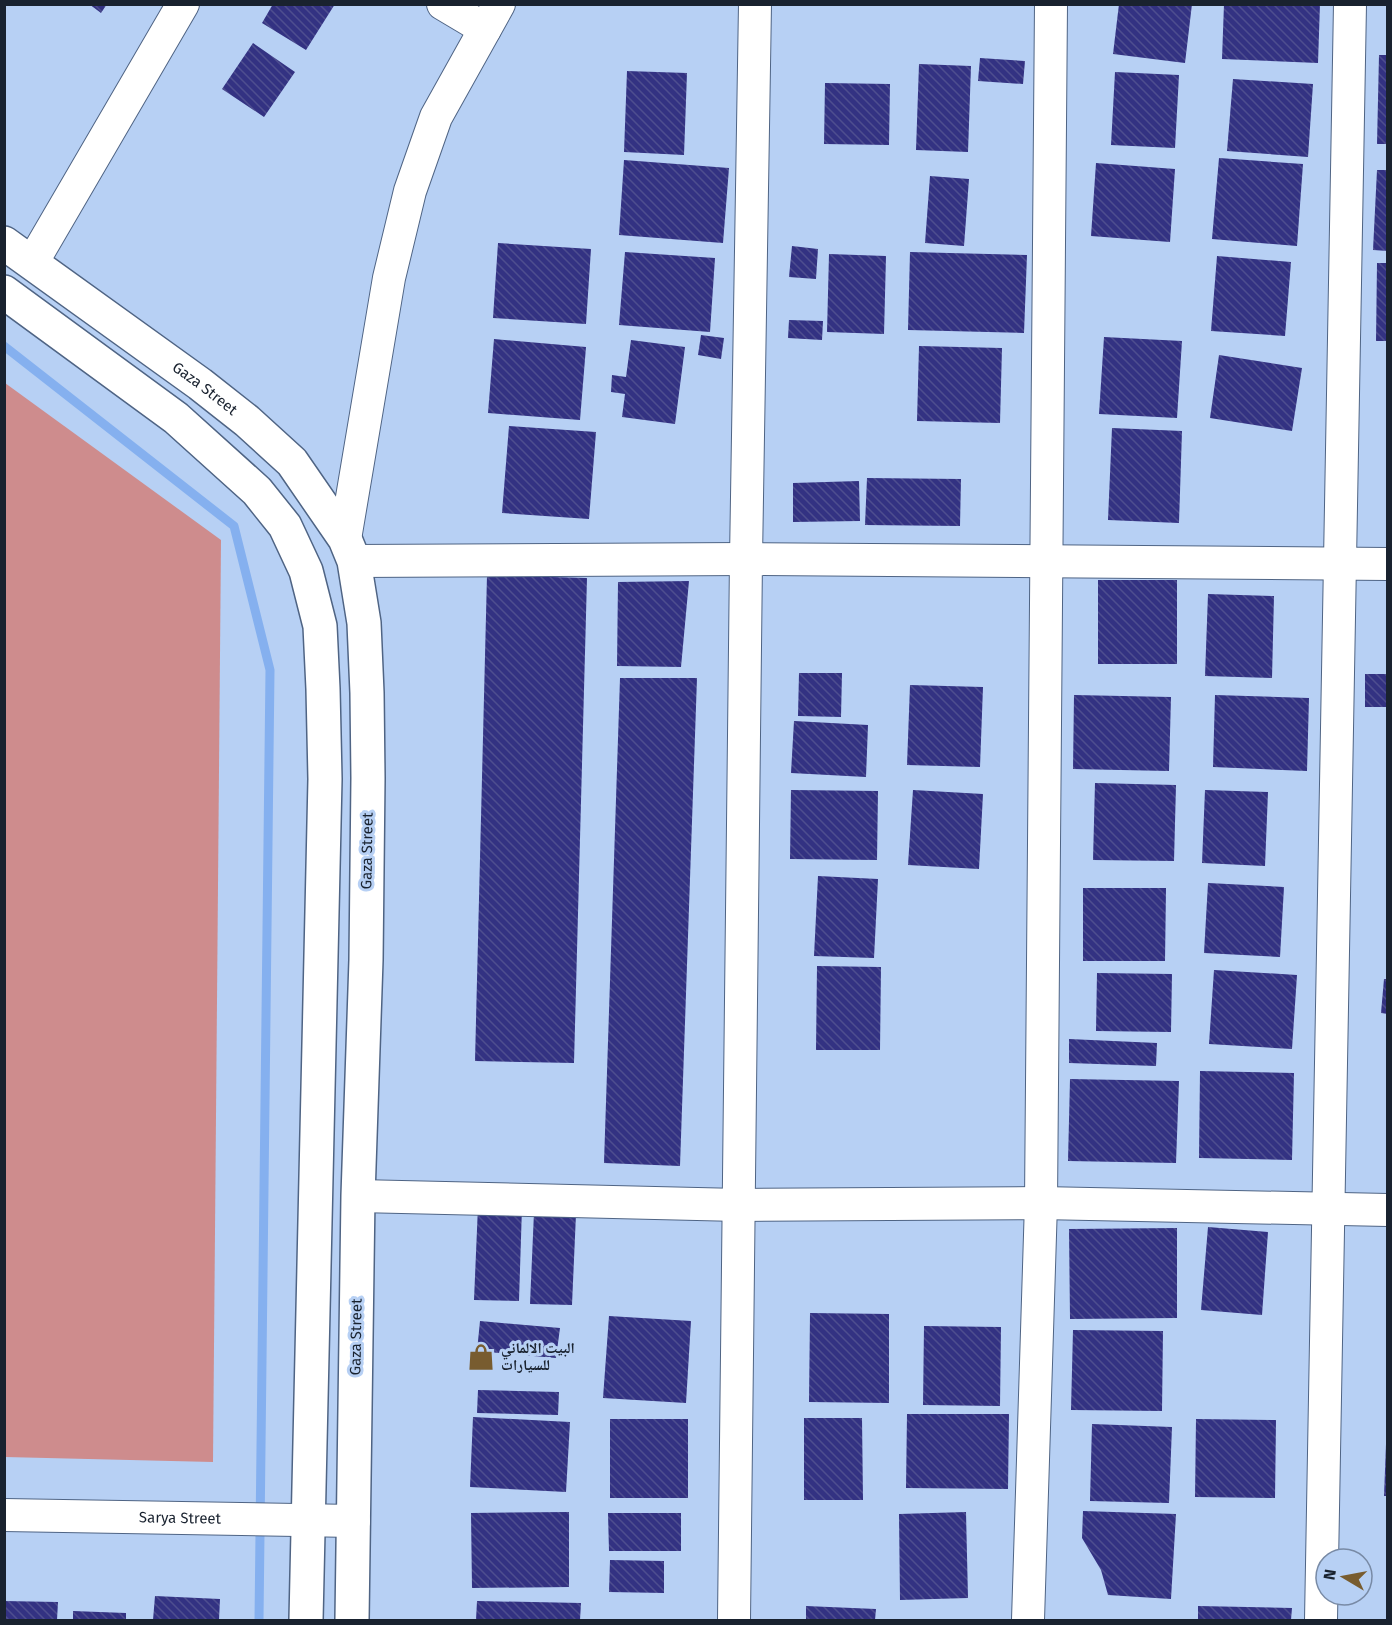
<svg xmlns="http://www.w3.org/2000/svg" width="1392" height="1625" font-family="'Fira Sans','Noto Naskh Arabic',sans-serif">
<style>
.pitch{fill:#ce8c8d}
.lines{fill:none;stroke-linecap:round;stroke-linejoin:round}
.stream{stroke:#85b0ef;stroke-width:9}
.building{fill:url(#building-back-hatch)}
.minor-casing{stroke:#4f6484;stroke-width:34}
.major-casing{stroke:#4f6484;stroke-width:36}
.minor{stroke:#fff;stroke-width:32}
.major{stroke:#fff;stroke-width:33}
.labels{text-anchor:middle;dominant-baseline:central;stroke-width:6;stroke-linejoin:round;paint-order:stroke}
.street-label{font-size:15px;fill:#19222f;stroke:#b7d0f4}
.poi-label{font-size:15px;font-weight:bold;fill:#19222f;stroke:#b7d0f4;text-anchor:start}
</style>
<defs>
<pattern id="building-back-hatch" width="6" height="6" patternUnits="userSpaceOnUse" patternTransform="scale(1.5)"><rect width="6" height="6" fill="#333282"/><path d="M-1 5l2 2M0 0l6 6M5-1l2 2" fill="none" stroke="#4e4e8f"/></pattern>
</defs>
<rect width="100%" height="100%" fill="#b7d0f4"/>
<path class="pitch" d="M 5,383 L 221,540 L 213,1462 L 5,1457 Z"/>
<g class="lines">
<path class="stream" d="M 4,346 L 234,526 L 270,670 L 259,1620"/>
</g>
<path class="building" d="M 89,4 L 107,4 L 101,13 Z
M 273,4 L 335,4 L 306,50 L 262,23 Z
M 1119,4 L 1192,4 L 1185,63 L 1113,54 Z
M 1224,4 L 1320,4 L 1318,63 L 1222,59 Z
M 253,43 L 295,72 L 264,117 L 222,89 Z
M 1379,55 L 1388,55 L 1388,144 L 1377,144 Z
M 980,58 L 1025,61 L 1023,84 L 978,81 Z
M 919,64 L 971,66 L 968,152 L 916,150 Z
M 627,71 L 687,73 L 684,155 L 624,152 Z
M 1115,72 L 1179,75 L 1175,148 L 1111,145 Z
M 1233,79 L 1313,84 L 1308,157 L 1227,151 Z
M 825,83 L 890,84 L 889,145 L 824,144 Z
M 1219,158 L 1303,164 L 1297,246 L 1212,239 Z
M 624,160 L 729,168 L 723,243 L 619,235 Z
M 1096,163 L 1175,169 L 1170,242 L 1091,236 Z
M 1377,170 L 1388,170 L 1388,251 L 1373,250 Z
M 930,176 L 969,179 L 964,246 L 925,243 Z
M 498,243 L 591,249 L 586,324 L 493,318 Z
M 792,246 L 818,249 L 816,279 L 789,277 Z
M 625,252 L 715,258 L 710,332 L 619,325 Z
M 910,252 L 1027,255 L 1024,333 L 908,330 Z
M 829,254 L 886,256 L 884,334 L 827,332 Z
M 1217,256 L 1291,262 L 1285,336 L 1211,331 Z
M 1377,263 L 1388,263 L 1388,341 L 1376,341 Z
M 789,320 L 823,321 L 822,340 L 788,338 Z
M 701,335 L 724,338 L 721,359 L 698,355 Z
M 1104,337 L 1182,341 L 1177,418 L 1099,414 Z
M 494,339 L 586,347 L 580,420 L 488,413 Z
M 631,340 L 685,347 L 675,424 L 622,417 L 625,394 L 611,392 L 612,375 L 626,377 Z
M 919,346 L 1002,348 L 1000,423 L 917,421 Z
M 1219,355 L 1302,368 L 1292,431 L 1210,418 Z
M 509,426 L 596,432 L 589,519 L 502,513 Z
M 1112,428 L 1182,431 L 1179,523 L 1108,520 Z
M 867,478 L 961,479 L 960,526 L 865,525 Z
M 859,481 L 860,521 L 793,522 L 793,483 Z
M 487,575 L 587,578 L 574,1063 L 475,1061 Z
M 1098,580 L 1177,580 L 1177,664 L 1098,664 Z
M 689,581 L 681,667 L 617,666 L 618,582 Z
M 1208,594 L 1274,596 L 1272,678 L 1205,676 Z
M 799,673 L 842,673 L 841,717 L 798,716 Z
M 1365,674 L 1388,674 L 1388,707 L 1365,707 Z
M 620,678 L 697,678 L 680,1166 L 604,1163 Z
M 910,685 L 983,687 L 980,767 L 907,765 Z
M 1074,695 L 1171,697 L 1169,771 L 1073,769 Z
M 1215,695 L 1309,698 L 1307,771 L 1213,767 Z
M 794,721 L 868,725 L 866,777 L 791,773 Z
M 1095,783 L 1176,785 L 1174,861 L 1093,860 Z
M 791,790 L 878,791 L 877,860 L 790,859 Z
M 913,790 L 983,794 L 979,869 L 908,865 Z
M 1205,790 L 1268,792 L 1265,866 L 1202,863 Z
M 818,876 L 878,879 L 874,958 L 814,956 Z
M 1208,883 L 1284,887 L 1280,957 L 1204,953 Z
M 1083,888 L 1166,888 L 1165,961 L 1083,961 Z
M 817,966 L 881,967 L 880,1050 L 816,1050 Z
M 1214,970 L 1297,975 L 1292,1049 L 1209,1044 Z
M 1097,973 L 1172,974 L 1171,1032 L 1096,1031 Z
M 1384,979 L 1388,979 L 1388,1014 L 1381,1013 Z
M 1069,1039 L 1157,1043 L 1156,1066 L 1069,1063 Z
M 1200,1071 L 1294,1073 L 1292,1160 L 1199,1158 Z
M 1070,1079 L 1179,1081 L 1176,1163 L 1068,1161 Z
M 478,1206 L 522,1207 L 519,1301 L 474,1300 Z
M 534,1212 L 576,1214 L 572,1305 L 530,1304 Z
M 1208,1227 L 1268,1232 L 1262,1315 L 1201,1310 Z
M 1177,1228 L 1177,1318 L 1070,1319 L 1069,1229 Z
M 810,1313 L 889,1314 L 889,1403 L 809,1402 Z
M 609,1316 L 691,1321 L 686,1403 L 603,1398 Z
M 480,1321 L 560,1328 L 556,1358 L 477,1351 Z
M 924,1326 L 1001,1327 L 1000,1406 L 923,1405 Z
M 1073,1330 L 1163,1331 L 1162,1411 L 1071,1410 Z
M 478,1390 L 559,1392 L 558,1415 L 477,1413 Z
M 907,1414 L 1009,1414 L 1008,1489 L 906,1488 Z
M 473,1417 L 570,1422 L 566,1492 L 470,1487 Z
M 804,1418 L 862,1418 L 863,1500 L 804,1500 Z
M 610,1419 L 688,1419 L 688,1498 L 610,1498 Z
M 1196,1419 L 1276,1420 L 1275,1498 L 1195,1497 Z
M 1092,1424 L 1172,1427 L 1169,1503 L 1090,1501 Z
M 1386,1444 L 1388,1444 L 1388,1496 L 1384,1496 Z
M 1083,1511 L 1176,1514 L 1171,1599 L 1108,1595 L 1101,1570 L 1082,1538 Z
M 569,1512 L 569,1587 L 472,1588 L 471,1513 Z
M 966,1512 L 968,1598 L 900,1600 L 899,1514 Z
M 608,1513 L 681,1513 L 681,1551 L 609,1551 Z
M 610,1560 L 664,1561 L 664,1593 L 609,1592 Z
M 155,1596 L 220,1599 L 219,1620 L 153,1620 Z
M 4,1601 L 58,1602 L 57,1620 L 4,1620 Z
M 477,1601 L 581,1603 L 580,1620 L 476,1620 Z
M 806,1606 L 876,1609 L 875,1620 L 806,1620 Z
M 1198,1606 L 1292,1608 L 1291,1620 L 1198,1620 Z
M 73,1611 L 126,1613 L 126,1620 L 73,1620 Z"/>
<g class="lines">
<defs>
<g id="minor">
<path d="M 443,4 L 485,29"/>
<path d="M 32,263 L 183,4"/>
<path d="M 345,539 L 389,278 L 410,191 L 436,117 L 499,4"/>
<path d="M 354,561 L 746,559 L 1388,564"/>
<path d="M 358,1196 L 739,1205 L 1041,1203 L 1388,1210"/>
<path id="s1" d="M 4,1515 L 354,1521"/>
<path d="M 734,1620 L 746,559 L 755,4"/>
<path d="M 1028,1620 L 1041,1203 L 1051,4"/>
<path d="M 1321,1620 C 1326,1082 1338,543 1350,4"/>
</g>
<g id="major">
<path id="s2" d="M 4,243 L 200,384 L 247,421 L 292,462 L 345,539 L 354,561 L 364,623 L 367,693 L 368,778 L 366,960 L 358,1196 L 352,1620"/>
<path d="M 4,292 L 176,418 L 257,491 L 285,526 L 306,571 L 320,626 L 323,689 L 325,779 L 306,1620"/>
</g>
</defs>
<use href="#minor" class="minor-casing"/>
<use href="#major" class="major-casing"/>
<use href="#minor" class="minor"/>
<use href="#major" class="major"/>
</g>
<defs>
<symbol id="shop-bare" viewBox="-9 -9 18 18"><path d="M-5-2.5h2.3a2.7 3.5 0 0 1 5.4 0H5L5.5 6h-11ZM-1.5-2.5h3a1.5 2.3 0 0 0-3 0Z" fill="#785c2f" stroke="#b7d0f4" stroke-width="2.5" paint-order="stroke"/></symbol>
</defs>
<g fill-rule="evenodd">
<use href="#shop-bare" x="462" y="1338" width="38" height="38"/>
</g>
<g class="labels">
<g class="street-label">
<text stroke="none"><textPath href="#s2" startOffset="248">Gaza Street</textPath></text>
<text transform="translate(367 851) rotate(-89)">Gaza Street</text>
<text transform="translate(356 1337) rotate(-89)">Gaza Street</text>
<text stroke="none"><textPath href="#s1" startOffset="176">Sarya Street</textPath></text>
</g>
<g class="poi-label">
<text x="501" y="1348">البيت الالماني<tspan x="501" dy="17">للسيارات</tspan></text>
</g>
</g>
<rect width="1392" height="1625" fill="none" stroke="#19222f" stroke-width="12"/>
<g transform="translate(1344 1577) rotate(280)"><circle r="28" fill="#b7d0f4" stroke="#788aa5" stroke-width="1.5"/>
<path d="M0-4.5L10 22L0 15L-10 22Z" fill="#785c2f"/>
<text y="-9" font-size="16" font-weight="bold" text-anchor="middle" fill="#19222f">N</text>
</g>
</svg>
